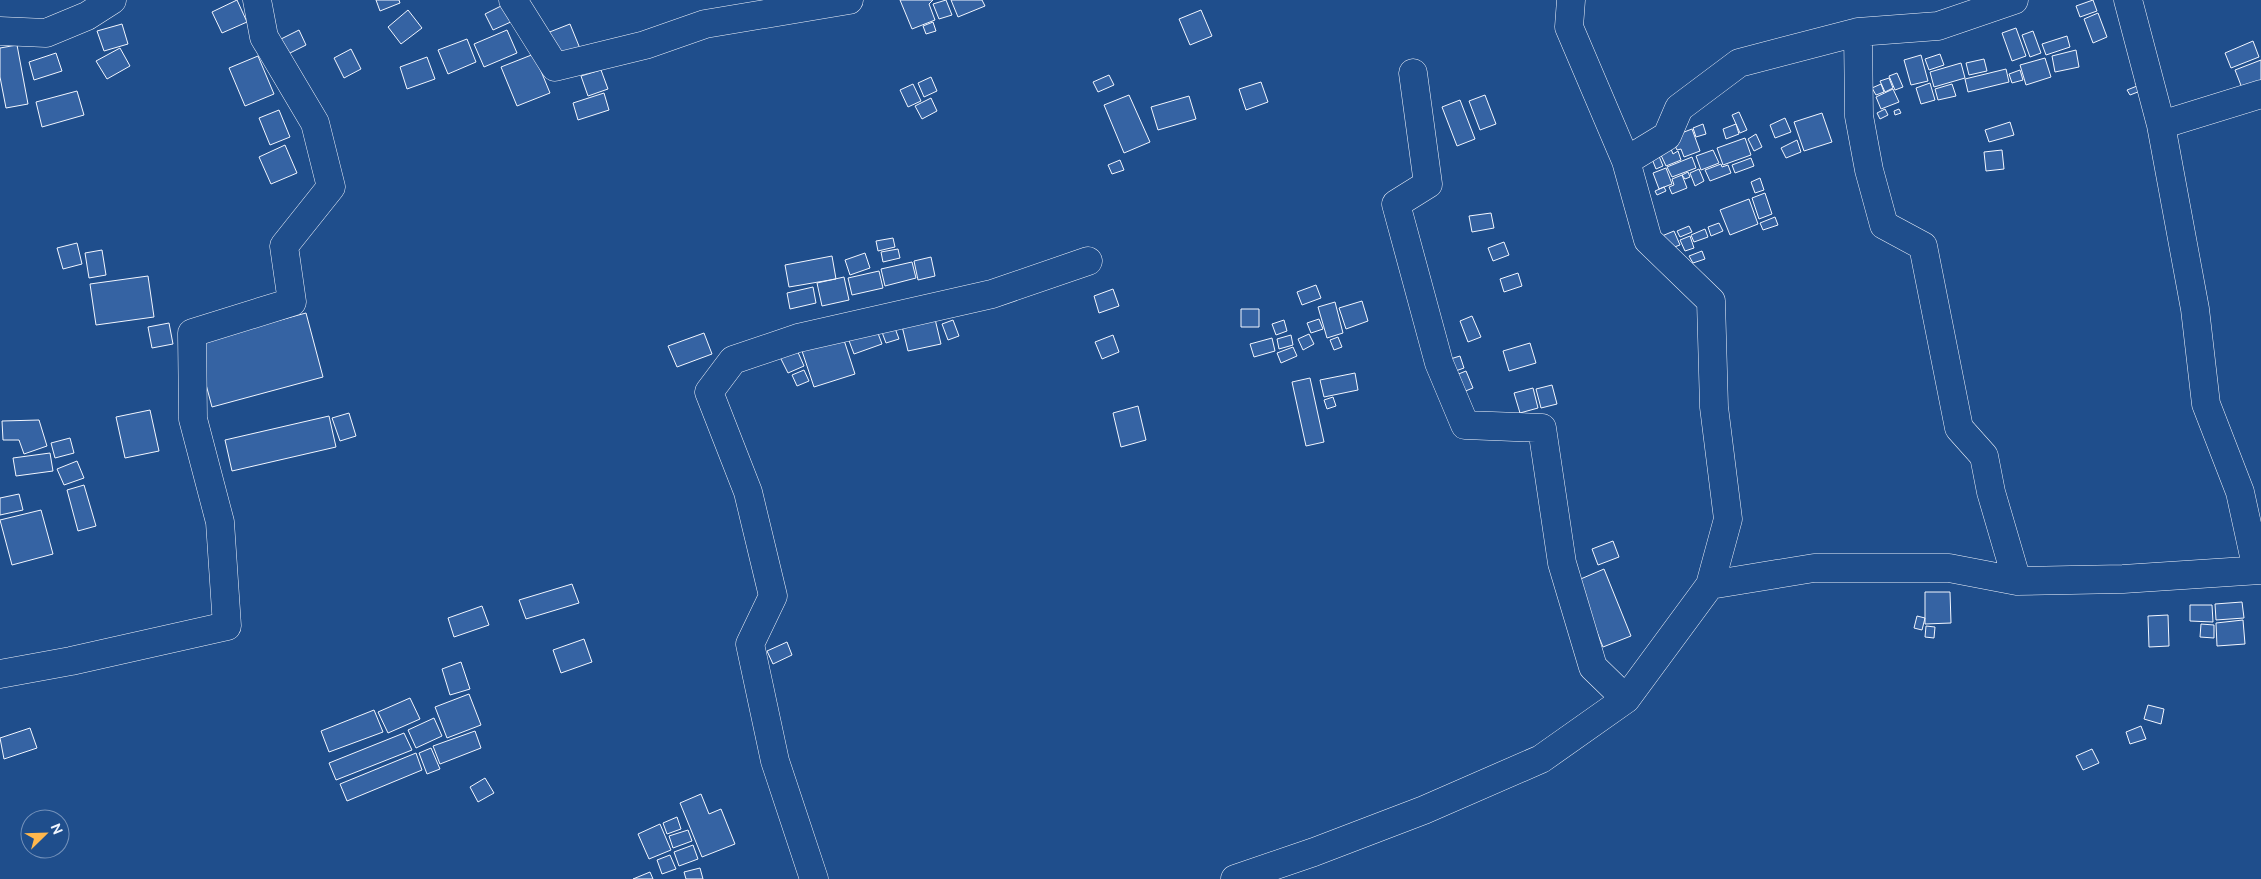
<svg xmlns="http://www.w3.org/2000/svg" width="2261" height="879" font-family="Ubuntu,sans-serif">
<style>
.building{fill:#3563a3;stroke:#f2f6ff}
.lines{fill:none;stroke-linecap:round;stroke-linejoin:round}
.minor-casing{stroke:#f2f6ff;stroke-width:29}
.minor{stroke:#1f4e8c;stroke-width:28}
</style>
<rect width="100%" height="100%" fill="#1f4e8c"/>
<path class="building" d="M 237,0 L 247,22 L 222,33 L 212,12 Z
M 376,0 L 399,0 L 400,3 L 380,11 Z
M 900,0 L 933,0 L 929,4 L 935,20 L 912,29 Z
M 946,0 L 952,15 L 939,19 L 933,4 Z
M 951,0 L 982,0 L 985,6 L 958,17 Z
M 2093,0 L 2097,11 L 2080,17 L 2076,6 Z
M 505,4 L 513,21 L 493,30 L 485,14 Z
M 408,10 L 422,28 L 401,44 L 388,27 Z
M 1201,10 L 1212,36 L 1190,45 L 1179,19 Z
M 2098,13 L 2107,37 L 2093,43 L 2084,19 Z
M 933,22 L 936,31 L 926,34 L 923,26 Z
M 122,24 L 128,44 L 104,51 L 97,31 Z
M 570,24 L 581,51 L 557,60 L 547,33 Z
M 2016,28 L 2026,56 L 2012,61 L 2002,33 Z
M 299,30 L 306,45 L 284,56 L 277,41 Z
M 507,30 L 517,53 L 484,67 L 474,44 Z
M 2033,31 L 2041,53 L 2030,57 L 2022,35 Z
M 2067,36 L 2070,47 L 2046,55 L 2042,44 Z
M 467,39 L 476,62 L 448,74 L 438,50 Z
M 2253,41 L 2259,57 L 2231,68 L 2225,53 Z
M 17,45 L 28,104 L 6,108 L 0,77 L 0,48 Z
M 120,48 L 130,66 L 107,79 L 96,61 Z
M 351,49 L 361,69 L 344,78 L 334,58 Z
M 2076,50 L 2079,67 L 2055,72 L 2052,56 Z
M 56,53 L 62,71 L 34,80 L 29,62 Z
M 534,54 L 550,93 L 517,106 L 501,67 Z
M 1940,54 L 1944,65 L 1929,70 L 1925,59 Z
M 1921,55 L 1928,81 L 1911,85 L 1904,60 Z
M 258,56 L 274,94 L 245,106 L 229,68 Z
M 427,57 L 435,79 L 407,89 L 400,67 Z
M 2045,58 L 2051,77 L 2026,85 L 2020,65 Z
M 1984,59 L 1987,71 L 1969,75 L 1966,63 Z
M 2261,60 L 2261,81 L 2242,88 L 2235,70 Z
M 1961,63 L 1965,78 L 1934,87 L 1930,72 Z
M 2006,69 L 2009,82 L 1968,92 L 1965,79 Z
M 601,70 L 608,89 L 588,96 L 581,76 Z
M 2020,70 L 2023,80 L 2012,83 L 2009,74 Z
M 1897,73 L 1903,87 L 1895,90 L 1889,76 Z
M 1109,75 L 1114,85 L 1098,92 L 1093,82 Z
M 931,77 L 937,91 L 924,97 L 918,83 Z
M 1889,78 L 1893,88 L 1885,92 L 1880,81 Z
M 2139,81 L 2143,90 L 2130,95 L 2127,90 L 2137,86 L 2135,83 Z
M 1261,82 L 1268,102 L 1246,110 L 1239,89 Z
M 1930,83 L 1935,100 L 1921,104 L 1916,88 Z
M 913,84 L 921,101 L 908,107 L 900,90 Z
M 1881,84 L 1884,92 L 1876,95 L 1872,88 Z
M 1952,84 L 1956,96 L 1938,100 L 1935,89 Z
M 1893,89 L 1899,102 L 1881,109 L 1876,97 Z
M 77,91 L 84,115 L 42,127 L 36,102 Z
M 604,93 L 609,110 L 578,120 L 573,103 Z
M 1129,95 L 1150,142 L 1124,153 L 1104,105 Z
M 1485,95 L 1496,124 L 1480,130 L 1469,101 Z
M 1189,96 L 1196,119 L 1158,130 L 1151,107 Z
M 931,98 L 937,111 L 922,119 L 915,106 Z
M 1460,100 L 1475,139 L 1457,146 L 1442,107 Z
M 1885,109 L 1888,115 L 1880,119 L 1877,113 Z
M 1899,109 L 1901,113 L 1895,115 L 1894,111 Z
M 279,110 L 290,137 L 270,145 L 259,118 Z
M 1739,112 L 1747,130 L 1740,133 L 1732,115 Z
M 1822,113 L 1832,142 L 1804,151 L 1794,122 Z
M 1785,118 L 1791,132 L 1775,138 L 1770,125 Z
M 2010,122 L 2014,135 L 1989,142 L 1985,130 Z
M 1703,124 L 1706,134 L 1696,137 L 1693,128 Z
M 1736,124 L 1739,134 L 1726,139 L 1723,129 Z
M 1692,129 L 1700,151 L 1684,157 L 1681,149 L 1677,150 L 1671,137 Z
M 1756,134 L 1762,147 L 1754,151 L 1748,139 Z
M 1745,138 L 1751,155 L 1723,165 L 1717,148 Z
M 1797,140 L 1801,152 L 1786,158 L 1781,148 Z
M 285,145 L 297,173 L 271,184 L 259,157 Z
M 1671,149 L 1673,154 L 1678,151 L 1681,160 L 1666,166 L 1660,153 Z
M 1713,150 L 1719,163 L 1701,170 L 1696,156 Z
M 2002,150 L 2004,169 L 1986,171 L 1984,152 Z
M 1659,156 L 1663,166 L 1656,169 L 1652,159 Z
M 1692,157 L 1696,168 L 1672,177 L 1667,167 Z
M 1751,158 L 1754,166 L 1735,173 L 1732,165 Z
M 1120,160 L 1124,170 L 1112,174 L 1108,165 Z
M 1721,164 L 1722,167 L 1728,165 L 1731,173 L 1710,181 L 1705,170 Z
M 1666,168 L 1672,184 L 1659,189 L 1653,173 Z
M 1699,169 L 1704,181 L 1695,186 L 1690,173 Z
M 1688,172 L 1690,177 L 1685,179 L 1682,175 Z
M 1682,175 L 1687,188 L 1672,194 L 1669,187 L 1674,185 L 1672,179 Z
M 1760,178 L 1764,190 L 1755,193 L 1751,182 Z
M 1664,187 L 1666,191 L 1657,195 L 1655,191 Z
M 1765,193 L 1772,214 L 1759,219 L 1752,198 Z
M 1749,199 L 1758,224 L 1730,235 L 1720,210 Z
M 1491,213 L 1494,228 L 1472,232 L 1469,216 Z
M 1775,217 L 1778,225 L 1763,230 L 1760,223 Z
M 1719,223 L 1723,231 L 1711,236 L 1708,227 Z
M 1689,226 L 1692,232 L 1680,237 L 1677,231 Z
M 1705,229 L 1708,237 L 1694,242 L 1691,235 Z
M 1674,231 L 1680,245 L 1663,251 L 1657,238 Z
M 1690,236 L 1694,248 L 1685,251 L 1680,240 Z
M 893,238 L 895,247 L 878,251 L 876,241 Z
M 1504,242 L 1509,255 L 1493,261 L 1488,248 Z
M 77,243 L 82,264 L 63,269 L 57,248 Z
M 898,249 L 900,258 L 883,262 L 881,252 Z
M 102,250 L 106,275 L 89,278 L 85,253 Z
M 1702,251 L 1705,259 L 1693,263 L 1689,256 Z
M 865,253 L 870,268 L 850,275 L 845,260 Z
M 832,256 L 836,279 L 789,287 L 785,265 Z
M 931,257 L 935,276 L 918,280 L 914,261 Z
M 912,262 L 916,278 L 885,286 L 881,269 Z
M 879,271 L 883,288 L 852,295 L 848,278 Z
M 1518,273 L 1522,286 L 1504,292 L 1500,279 Z
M 148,276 L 154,317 L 96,325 L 90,284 Z
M 844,277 L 849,300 L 822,306 L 817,283 Z
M 1316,285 L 1321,298 L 1302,305 L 1297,292 Z
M 813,287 L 816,303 L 790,309 L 787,293 Z
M 1113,289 L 1119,306 L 1099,313 L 1094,296 Z
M 1362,301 L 1368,321 L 1346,329 L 1339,308 Z
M 1335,302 L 1343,333 L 1327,338 L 1318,307 Z
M 1241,309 L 1259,309 L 1259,327 L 1241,327 Z
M 306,313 L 323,377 L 212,407 L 195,343 Z
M 1472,316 L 1481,337 L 1468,342 L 1460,321 Z
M 935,319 L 941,344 L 908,351 L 902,326 Z
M 1319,319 L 1323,329 L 1311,333 L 1307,323 Z
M 892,320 L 899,339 L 886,343 L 879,324 Z
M 953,320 L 959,336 L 948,340 L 942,324 Z
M 1284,320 L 1287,331 L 1276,335 L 1272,324 Z
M 169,323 L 173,344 L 152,348 L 148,327 Z
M 876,328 L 882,344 L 854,354 L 848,338 Z
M 704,333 L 712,354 L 677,367 L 668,346 Z
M 1309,334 L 1314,344 L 1303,350 L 1298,339 Z
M 1113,335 L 1119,352 L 1102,359 L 1095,342 Z
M 1291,335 L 1293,345 L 1279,349 L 1277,339 Z
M 843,337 L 855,374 L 814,387 L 802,351 Z
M 1338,337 L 1342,347 L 1334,350 L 1330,340 Z
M 1272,338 L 1275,351 L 1254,357 L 1250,344 Z
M 1530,343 L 1536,363 L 1509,371 L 1503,351 Z
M 1293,347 L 1297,356 L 1281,363 L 1277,353 Z
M 797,350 L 804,366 L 788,373 L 780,357 Z
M 1460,356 L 1464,368 L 1450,373 L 1447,360 Z
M 804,370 L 809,381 L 797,386 L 792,375 Z
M 1466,371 L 1473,388 L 1458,394 L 1451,377 Z
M 1355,373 L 1358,390 L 1324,397 L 1320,380 Z
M 1310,378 L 1324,442 L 1306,446 L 1292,382 Z
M 1552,385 L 1557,404 L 1541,408 L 1536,389 Z
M 1533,388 L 1538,408 L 1520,413 L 1514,393 Z
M 1333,397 L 1336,406 L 1327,409 L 1324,400 Z
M 1138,406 L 1146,440 L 1121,447 L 1113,413 Z
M 150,410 L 159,451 L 125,458 L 116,417 Z
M 349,413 L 356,436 L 340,441 L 332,418 Z
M 329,416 L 336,447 L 232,471 L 225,440 Z
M 39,420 L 47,446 L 24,454 L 19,440 L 3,440 L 2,421 Z
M 70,438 L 74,453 L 55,458 L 51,443 Z
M 50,453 L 53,471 L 16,476 L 13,458 Z
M 77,461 L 84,478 L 64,485 L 57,469 Z
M 84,485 L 96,526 L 78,531 L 67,490 Z
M 19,494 L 23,510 L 0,515 L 0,498 Z
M 41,510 L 53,554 L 12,565 L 0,520 Z
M 1613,541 L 1619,557 L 1598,565 L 1592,549 Z
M 1604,569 L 1631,636 L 1603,647 L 1576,581 Z
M 572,584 L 579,603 L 526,619 L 519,600 Z
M 1925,592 L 1950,592 L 1951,623 L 1925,624 Z
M 2242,602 L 2244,618 L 2216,620 L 2215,604 Z
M 2190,605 L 2212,605 L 2213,622 L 2190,621 Z
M 482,606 L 489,625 L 454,637 L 448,618 Z
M 2168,615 L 2169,646 L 2149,647 L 2148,616 Z
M 1917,616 L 1925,618 L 1922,630 L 1914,628 Z
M 2243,620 L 2245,644 L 2217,646 L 2216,623 Z
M 2201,624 L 2214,625 L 2214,638 L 2200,637 Z
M 1926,626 L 1935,627 L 1934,638 L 1925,637 Z
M 584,639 L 592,662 L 561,673 L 553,650 Z
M 787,642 L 792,655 L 773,664 L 767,651 Z
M 461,662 L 470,689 L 450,695 L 442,669 Z
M 469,694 L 481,725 L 447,738 L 435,707 Z
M 410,698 L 420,719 L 388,733 L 378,712 Z
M 2148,705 L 2164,709 L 2161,724 L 2144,719 Z
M 374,710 L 383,732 L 329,752 L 321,731 Z
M 434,718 L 442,736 L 416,748 L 408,730 Z
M 2141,726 L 2146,739 L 2130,744 L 2126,732 Z
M 30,728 L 37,748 L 4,759 L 0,738 Z
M 475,731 L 481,748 L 440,764 L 433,746 Z
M 404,733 L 412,750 L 336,780 L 329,763 Z
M 431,748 L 440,769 L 427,774 L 419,753 Z
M 2092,749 L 2099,763 L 2083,770 L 2076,756 Z
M 416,753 L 422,770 L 347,801 L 340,784 Z
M 485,778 L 494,793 L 478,802 L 470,787 Z
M 701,794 L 709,814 L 721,809 L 735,844 L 702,857 L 680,803 Z
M 677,817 L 681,829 L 667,834 L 663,823 Z
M 660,824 L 671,850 L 649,859 L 638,834 Z
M 688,830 L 692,841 L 673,848 L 669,836 Z
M 693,845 L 698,859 L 679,866 L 674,852 Z
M 670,855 L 676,869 L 662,874 L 657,860 Z
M 700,868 L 703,879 L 686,879 L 684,872 Z
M 650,872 L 653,879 L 633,879 Z"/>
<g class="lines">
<defs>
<path id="minor" d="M 513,0 L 555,67 L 645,45 L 705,24 L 849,0
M 1571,0 L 1569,27 L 1626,161 L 1648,240 L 1711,301 L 1714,407 L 1728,519 L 1710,585
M 2128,0 L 2161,125 L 2195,309 L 2206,404 L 2240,492 L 2257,570
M 0,31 L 46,33 L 87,16 L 112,0
M 1858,32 L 1859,116 L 1869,170 L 1884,225 L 1923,246 L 1959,428 L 1984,456 L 1991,492 L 2017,581
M 1413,73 L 1428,184 L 1396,204 L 1439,363 L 1465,425 L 1542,428 L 1562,563 L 1593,667 L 1626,699
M 2161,125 L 2261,94
M 1626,161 L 1667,136 L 1679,108 L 1739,63 L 1858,32 L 1938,26 L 2014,0
M 0,674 L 71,661 L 227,626 L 220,522 L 193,419 L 192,333 L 292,302 L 284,246 L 331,187 L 315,123 L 264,37 L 257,0
M 814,879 L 775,761 L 750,644 L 773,596 L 748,492 L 709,392 L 733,360 L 798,338 L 992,294 L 1088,261
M 1235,879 L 1314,852 L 1424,810 L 1541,759 L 1626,699 L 1710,585 L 1814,568 L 1949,568 L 2017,581 L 2123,579 L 2261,570"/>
</defs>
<use href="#minor" class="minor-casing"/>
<use href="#minor" class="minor"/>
</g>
<g transform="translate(45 834) rotate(67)"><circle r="24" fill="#1f4e8c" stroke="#7391ba"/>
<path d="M0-4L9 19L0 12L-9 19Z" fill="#ffb74d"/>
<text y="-8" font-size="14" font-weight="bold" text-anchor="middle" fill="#f2f6ff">N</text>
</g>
</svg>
